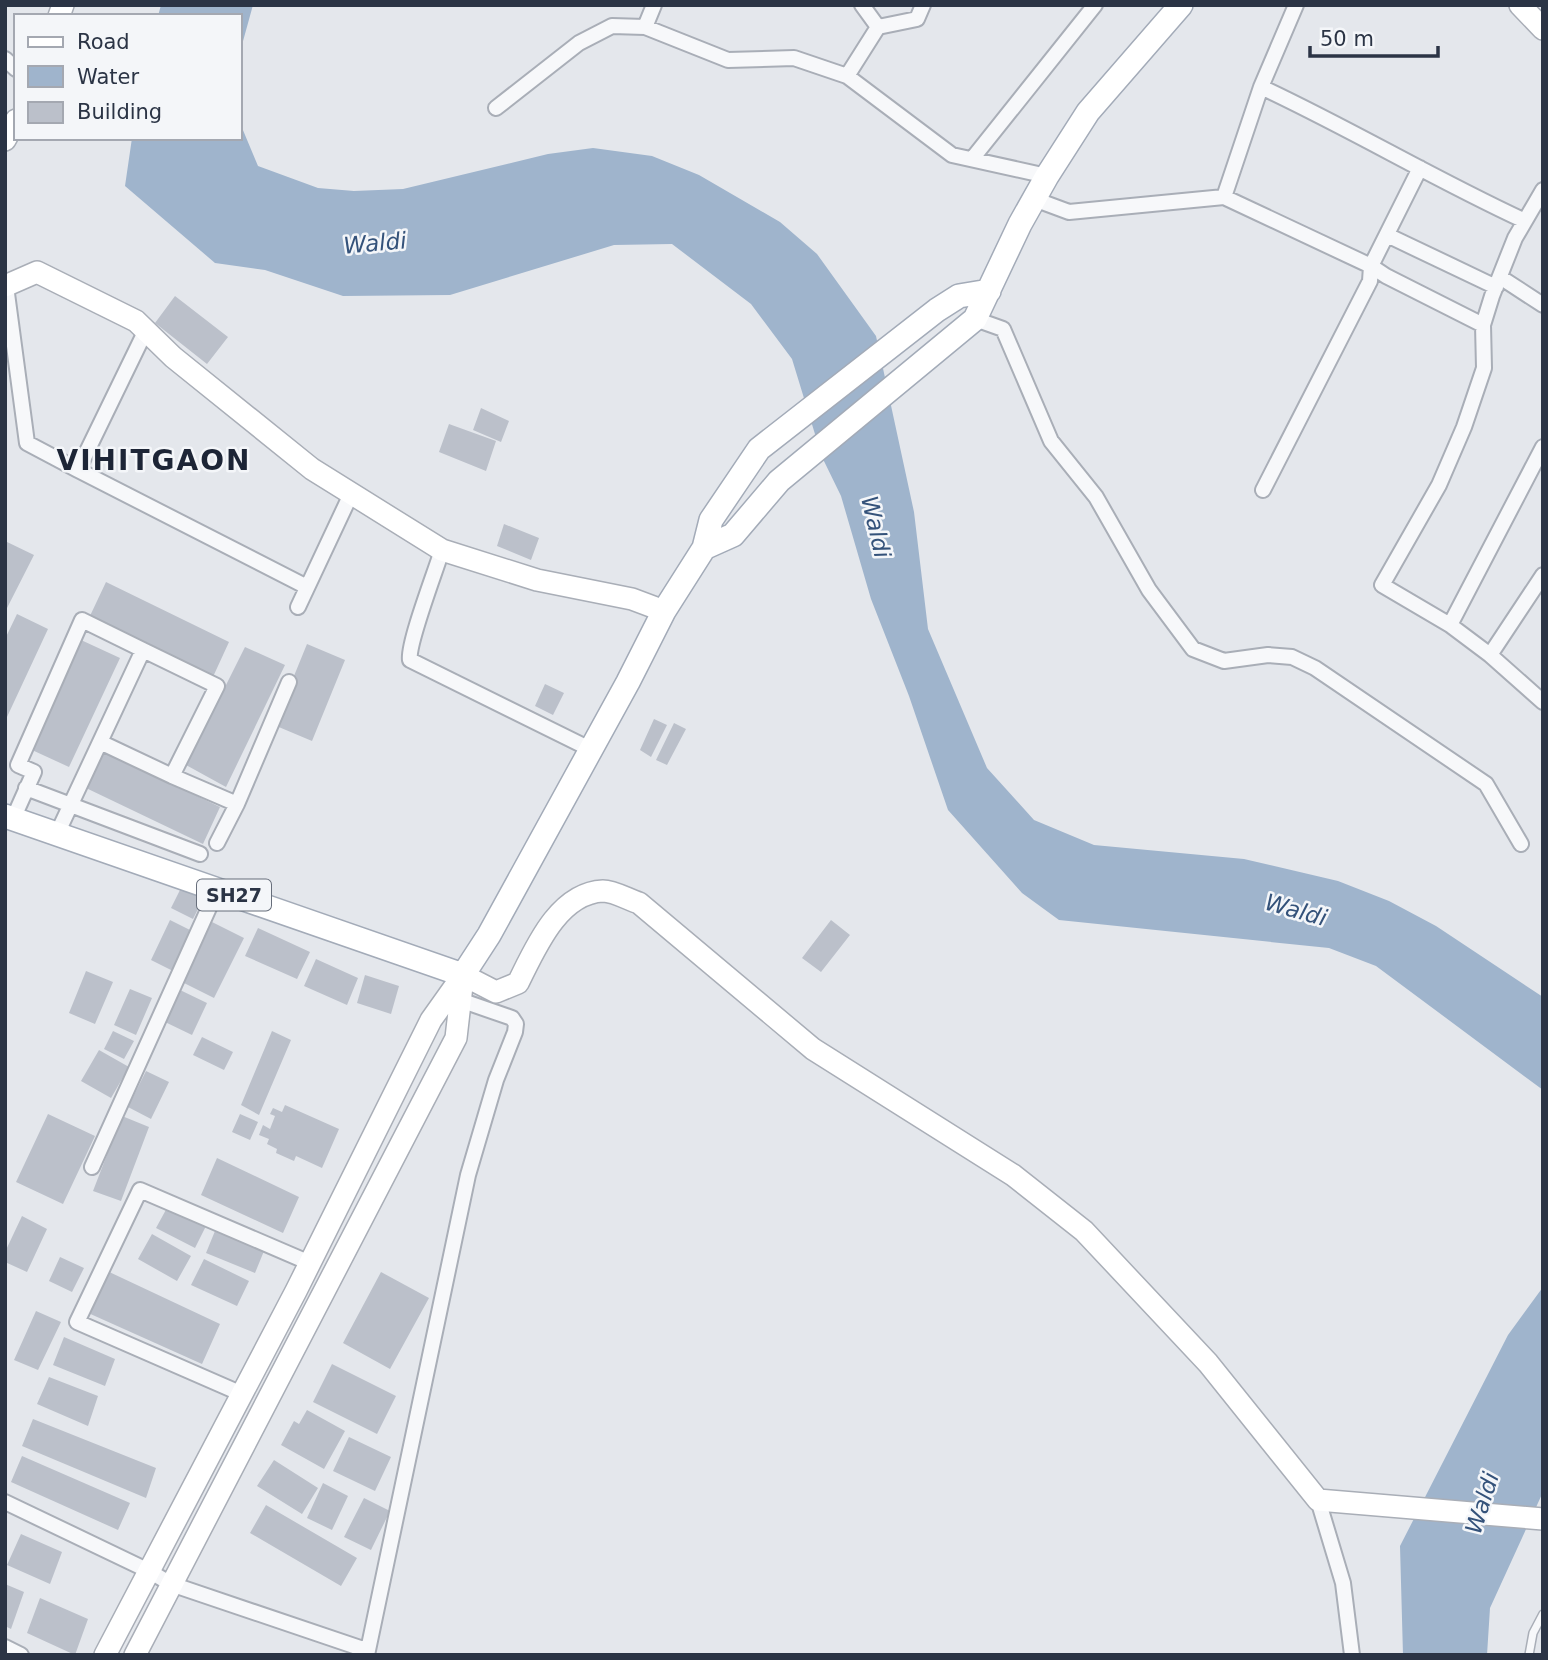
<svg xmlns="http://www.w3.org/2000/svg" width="1548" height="1660" font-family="'DejaVu Sans',sans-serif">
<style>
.water{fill:#9fb4cc}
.building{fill:#bbc0ca}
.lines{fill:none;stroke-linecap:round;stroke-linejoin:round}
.lane-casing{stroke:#a9aeb7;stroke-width:10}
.street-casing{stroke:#a9aeb7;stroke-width:18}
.secondary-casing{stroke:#a9aeb7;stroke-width:24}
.primary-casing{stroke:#a3abb8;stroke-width:26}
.lane{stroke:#f7f8fa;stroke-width:7}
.street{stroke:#f7f8fa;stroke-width:14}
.secondary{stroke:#fff;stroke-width:21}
.primary{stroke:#fff;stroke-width:23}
.labels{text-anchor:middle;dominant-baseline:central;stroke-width:5;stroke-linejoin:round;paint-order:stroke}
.shield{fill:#f4f6f9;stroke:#676e7b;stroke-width:2}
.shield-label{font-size:19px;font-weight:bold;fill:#2b3445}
.water-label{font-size:23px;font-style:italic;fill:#34527a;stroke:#f4f6f9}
.district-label{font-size:28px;font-weight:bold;letter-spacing:2px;fill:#1d2536;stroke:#f4f6f9}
</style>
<rect width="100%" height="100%" fill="#e4e7ec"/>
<path class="water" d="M 161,5 L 253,5 L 240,52 L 240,16 L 158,16 Z
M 240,123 L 258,166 L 318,188 L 354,191 L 403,189 L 548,154 L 593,148 L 652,156 L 699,175 L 780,222 L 817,254 L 876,336 L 914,512 L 928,629 L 987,768 L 1034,820 L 1094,845 L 1244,859 L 1338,881 L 1389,901 L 1436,926 L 1543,997 L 1543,1090 L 1376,966 L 1329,948 L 1059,920 L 1022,893 L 948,810 L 909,696 L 871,599 L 841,496 L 822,457 L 792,359 L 751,304 L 672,244 L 614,245 L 450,295 L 343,296 L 265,270 L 215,263 L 125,186 L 132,138 L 240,138 Z
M 1543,1287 L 1543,1492 L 1490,1608 L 1487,1655 L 1403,1655 L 1400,1546 L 1508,1335 Z"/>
<path class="building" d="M 175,296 L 228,337 L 207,364 L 155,323 Z
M 481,408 L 509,421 L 501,442 L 473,430 Z
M 449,424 L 496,441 L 486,471 L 439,452 Z
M 504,524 L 539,538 L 531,560 L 497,546 Z
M 5,541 L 34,555 L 5,612 Z
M 106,582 L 229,642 L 212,679 L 89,618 Z
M 17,614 L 48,629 L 7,717 L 5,716 L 5,639 Z
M 81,640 L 120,658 L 69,767 L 32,750 Z
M 307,644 L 345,660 L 312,741 L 274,725 Z
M 245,647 L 285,665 L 226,787 L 186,765 Z
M 545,684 L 564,693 L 553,715 L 535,706 Z
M 654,719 L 667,725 L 651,757 L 640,750 Z
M 674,723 L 686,729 L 667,765 L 656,760 Z
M 102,751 L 220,807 L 203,844 L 86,788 Z
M 181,888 L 203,899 L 193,919 L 171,908 Z
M 170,920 L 192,931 L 173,971 L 151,960 Z
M 831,920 L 850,935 L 821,972 L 802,958 Z
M 212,922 L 244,938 L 214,998 L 182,982 Z
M 258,928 L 310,952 L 297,979 L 245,956 Z
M 316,959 L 358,978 L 347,1005 L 304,986 Z
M 86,971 L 113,982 L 95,1024 L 69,1013 Z
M 365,975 L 399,986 L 391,1014 L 357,1003 Z
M 130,989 L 152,998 L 136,1035 L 114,1025 Z
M 180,990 L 207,1003 L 192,1035 L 165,1022 Z
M 113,1031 L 134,1041 L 124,1059 L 104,1049 Z
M 272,1031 L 291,1040 L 259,1115 L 241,1105 Z
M 202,1037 L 233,1052 L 224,1070 L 193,1055 Z
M 99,1050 L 129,1067 L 111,1098 L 81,1081 Z
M 146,1071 L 169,1082 L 151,1119 L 128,1107 Z
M 285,1105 L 339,1129 L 322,1168 L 296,1156 L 294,1161 L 276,1153 L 277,1149 L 267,1144 L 269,1139 L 259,1135 L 263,1125 L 270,1129 L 275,1116 L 270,1114 L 273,1108 L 282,1112 Z
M 48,1114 L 95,1136 L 63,1204 L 16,1182 Z
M 240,1114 L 258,1122 L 250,1140 L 232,1132 Z
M 122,1116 L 149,1127 L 121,1201 L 93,1191 Z
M 217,1158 L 299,1197 L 283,1233 L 201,1195 Z
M 168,1206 L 206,1226 L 195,1248 L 156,1228 Z
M 22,1216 L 47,1229 L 27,1272 L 5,1262 L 5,1252 Z
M 215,1231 L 264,1251 L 255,1273 L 206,1253 Z
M 152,1234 L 191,1256 L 177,1281 L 138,1259 Z
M 60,1257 L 84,1268 L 72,1292 L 49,1281 Z
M 204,1259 L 249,1281 L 237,1306 L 191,1285 Z
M 105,1270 L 220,1324 L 202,1364 L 86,1312 Z
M 381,1272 L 429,1298 L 390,1369 L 343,1343 Z
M 36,1311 L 61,1322 L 38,1370 L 14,1360 Z
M 64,1337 L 115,1359 L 105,1386 L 53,1365 Z
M 332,1364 L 396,1396 L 377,1434 L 313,1402 Z
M 49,1377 L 98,1396 L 88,1426 L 37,1404 Z
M 307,1410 L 345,1431 L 324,1469 L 281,1445 L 294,1421 L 299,1424 Z
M 33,1419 L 156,1468 L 146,1498 L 22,1446 Z
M 349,1437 L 391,1457 L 375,1491 L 333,1471 Z
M 22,1456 L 130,1503 L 118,1530 L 11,1482 Z
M 274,1460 L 318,1488 L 302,1514 L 257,1486 Z
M 323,1483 L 348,1496 L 332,1530 L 307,1518 Z
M 364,1498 L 390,1511 L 371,1550 L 344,1537 Z
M 266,1505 L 357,1558 L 341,1586 L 250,1533 Z
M 21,1534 L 62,1552 L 50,1584 L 7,1565 Z
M 5,1584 L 24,1592 L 11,1629 L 5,1626 Z
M 40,1598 L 88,1619 L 75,1655 L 27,1633 Z"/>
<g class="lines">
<defs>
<path id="lane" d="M 1529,1655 L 1533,1633 L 1543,1614"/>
<path id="street" d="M 654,5 L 645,27 L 728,60 L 794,58 L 847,76 L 952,155 L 1047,176
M 862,5 L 878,27
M 5,59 L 16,69
M 847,76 L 878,27 L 917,19 L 923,5
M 1261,87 C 1351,129 1436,180 1525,221
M 496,108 L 579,43 L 612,26 L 645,27
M 972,159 L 1095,5
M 1543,190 L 1515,238 L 1492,296 L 1483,325 L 1484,368 L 1464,427 L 1439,485 L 1382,585 L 1450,625 L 1490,655 L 1543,702
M 1224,197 L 1261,87 L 1296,5
M 1034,199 L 1069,212 L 1224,197 L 1371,266 L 1386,276 L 1483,325
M 1387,235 L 1496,287
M 1500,277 L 1543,305
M 6,286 L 27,443 L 78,470 L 146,330
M 975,319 L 1003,329 L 1051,441 L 1096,497 L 1149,590 L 1193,649 L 1224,661 L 1268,655 L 1292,657 L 1315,668 L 1486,784 L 1521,844
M 78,470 L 307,587
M 1263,490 L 1370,281 L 1371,266 L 1420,168
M 442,550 C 436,570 407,645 410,660 L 590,749
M 298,607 L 351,494
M 1450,625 L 1543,447
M 1490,655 L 1543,575
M 172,776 L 237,804
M 26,788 L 200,854
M 13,819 L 34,772 L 18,765 L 82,620 L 143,650
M 57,834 L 143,650 L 217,686 L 172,776 L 100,742
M 217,843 L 237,804 L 289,682
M 92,1167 L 217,890
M 242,1394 L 77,1322 L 140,1190 L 310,1263
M 1318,1500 L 1343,1583 L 1352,1655
M 5,1502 L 149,1571 L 171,1584 L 366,1650
M 5,1647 L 21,1655
M 367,1655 L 468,1175 L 496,1080 L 515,1032 L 516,1024 L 512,1018 L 460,1000"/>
<path id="secondary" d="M 1520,5 L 1543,29
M 59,16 L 63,5
M 5,140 L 16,120
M 5,286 L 37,272 L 136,321 L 173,357 L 312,469 L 442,550 L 537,580 L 632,599 L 664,611
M 463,975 L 496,992 L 518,983 C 535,949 558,893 603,891 C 614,891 629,900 639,903 L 813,1049 L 1013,1175 L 1084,1231 L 1208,1363 L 1318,1500 L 1543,1519
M 105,1655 L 296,1291 L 431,1020 L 463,975
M 135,1655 L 456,1038 L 463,977"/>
<path id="primary" d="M 704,548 L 733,535 L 779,481 L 975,319 L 1020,224 L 1047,176 L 1088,112 L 1181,5
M 5,816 L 463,975 L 489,935 L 628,682 L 664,611 L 704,548 L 711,520 L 759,449 L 937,310 L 959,296 L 989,291"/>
</defs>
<use href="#lane" class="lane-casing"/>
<use href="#street" class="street-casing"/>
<use href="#secondary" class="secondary-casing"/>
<use href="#primary" class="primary-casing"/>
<use href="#lane" class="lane"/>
<use href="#street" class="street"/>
<use href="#secondary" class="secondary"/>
<use href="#primary" class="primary"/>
</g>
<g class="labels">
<rect class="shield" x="197" y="879.5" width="74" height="31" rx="5"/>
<g class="shield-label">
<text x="234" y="895">SH27</text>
</g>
<g class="water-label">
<text transform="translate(375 243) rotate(-5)">Waldi</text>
<text transform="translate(876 527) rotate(77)">Waldi</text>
<text transform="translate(1296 910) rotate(16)">Waldi</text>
<text transform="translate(1482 1503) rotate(-72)">Waldi</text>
</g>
<g class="district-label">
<text x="154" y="460">VIHITGAON</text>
</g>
</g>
<rect width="1548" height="1660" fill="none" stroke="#2b3445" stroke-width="14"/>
<rect x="14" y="14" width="228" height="126" fill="#f4f6f9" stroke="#a4a8b1" stroke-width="2"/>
<rect x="28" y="37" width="35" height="10" fill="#ffffff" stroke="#a4a8b1" stroke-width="2"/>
<text x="77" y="49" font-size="21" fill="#2b3445">Road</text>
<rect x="28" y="66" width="35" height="21" fill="#9fb4cc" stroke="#a4a8b1" stroke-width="2"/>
<text x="77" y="84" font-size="21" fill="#2b3445">Water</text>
<rect x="28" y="102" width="35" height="21" fill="#bbc0ca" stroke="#a4a8b1" stroke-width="2"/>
<text x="77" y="119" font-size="21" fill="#2b3445">Building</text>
<path d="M1310 46v10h128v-10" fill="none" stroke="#2b3445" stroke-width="3.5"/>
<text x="1320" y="46" font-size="21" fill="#2b3445" stroke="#f4f6f9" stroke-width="5" paint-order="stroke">50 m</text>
</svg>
